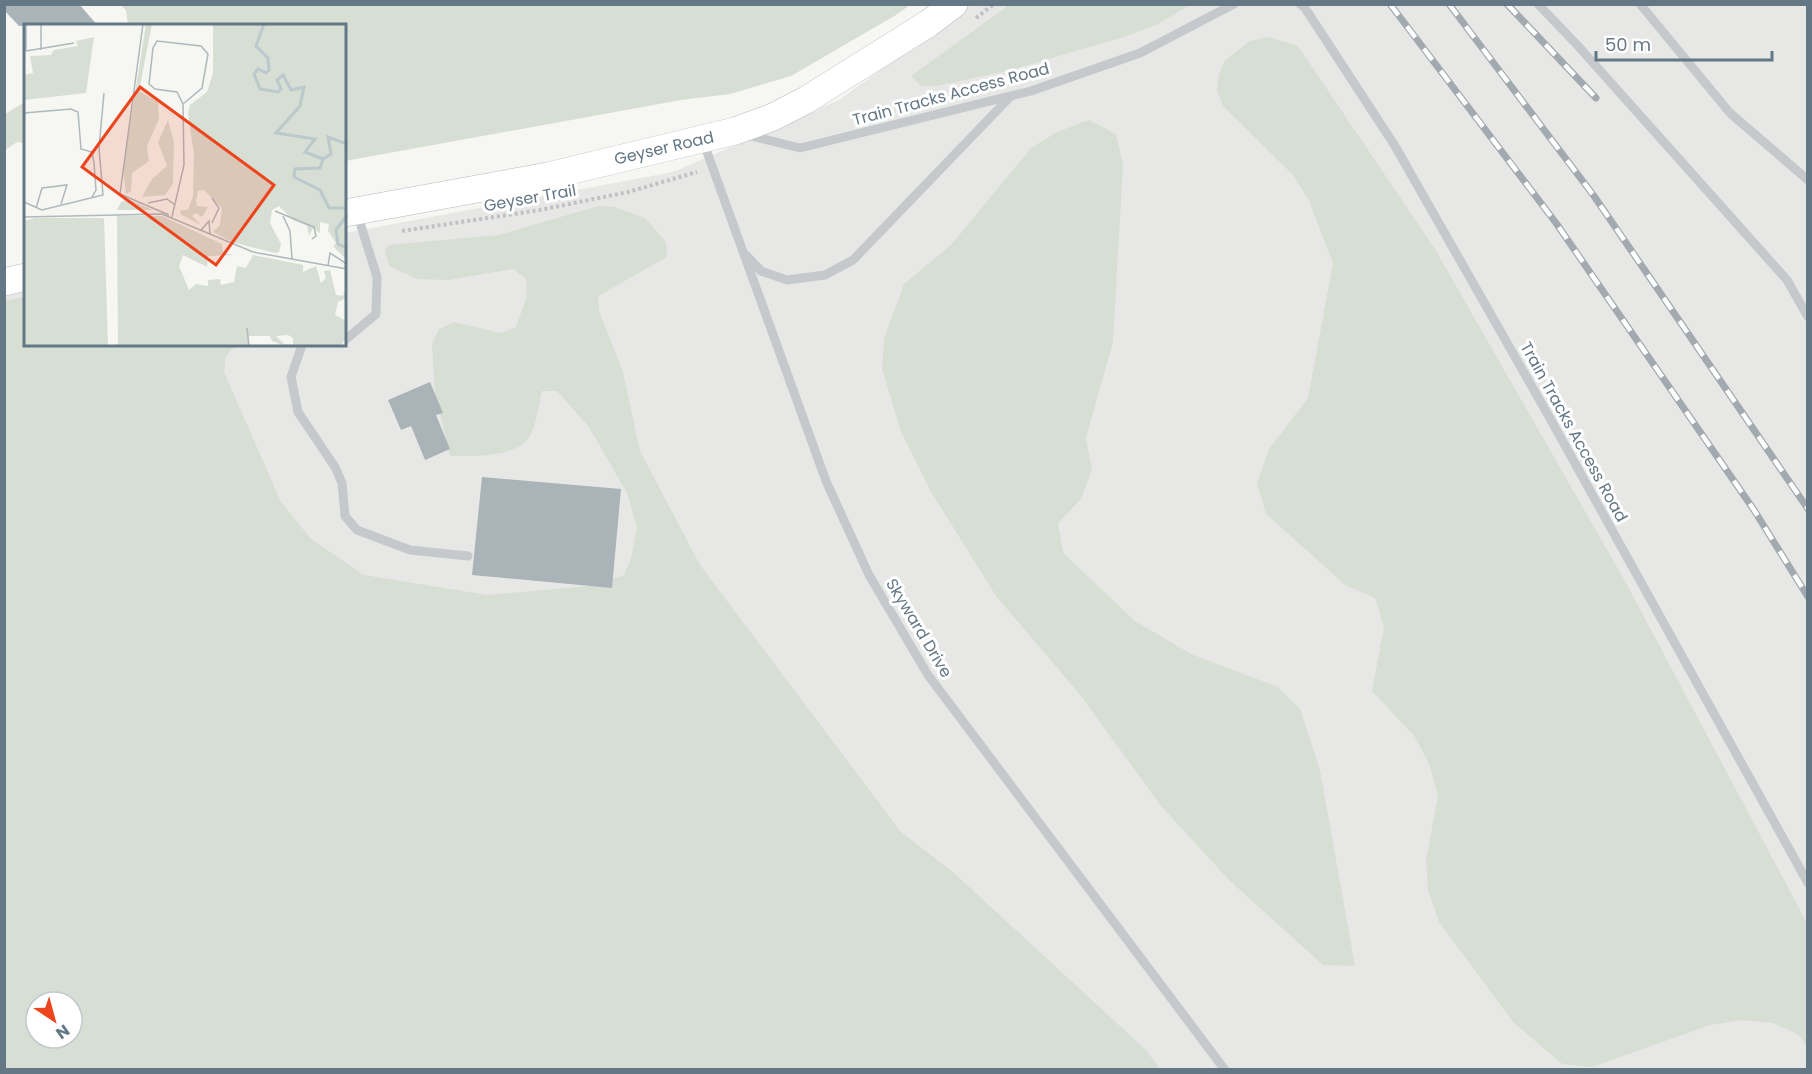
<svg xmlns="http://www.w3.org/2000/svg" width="1812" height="1074" font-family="Poppins,sans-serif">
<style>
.built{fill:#e7e8e6;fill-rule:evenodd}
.green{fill:#d7ded3;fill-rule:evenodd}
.building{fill:#aab3b8}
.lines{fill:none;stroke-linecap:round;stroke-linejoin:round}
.secondary-casing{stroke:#b5bbbf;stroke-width:28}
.path{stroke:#bfc1c3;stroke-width:4;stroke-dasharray:3 3;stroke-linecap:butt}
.lane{stroke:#c6c9cc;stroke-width:9}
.secondary{stroke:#fff;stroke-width:27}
.rail-casing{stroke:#a3aaaf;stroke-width:7}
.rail{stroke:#fff;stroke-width:4.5;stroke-dasharray:14;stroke-linecap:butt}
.labels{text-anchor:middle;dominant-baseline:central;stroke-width:6;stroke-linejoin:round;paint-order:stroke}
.street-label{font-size:16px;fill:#647785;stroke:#fff}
.inset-river{fill:none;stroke:#bbc8cc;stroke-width:3}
.inset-road{fill:none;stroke:#afb8bc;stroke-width:1.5}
.view{fill:#ec451d;fill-opacity:0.15;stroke:#ec451d;stroke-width:3}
.inset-edge{fill:none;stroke:#647785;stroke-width:3}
</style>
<rect width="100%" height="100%" fill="#f6f6f2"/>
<path class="built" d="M 971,5 L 1807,5 L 1807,1069 L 5,1070 L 5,293 L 25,290 L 26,345 L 345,345 L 345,233 L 673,172 L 839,100 ZM 36,1002 L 72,1002 L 72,1038 L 36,1038 Z"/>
<path class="green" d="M 121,5 L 910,5 L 896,15 L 791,76 L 730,94 L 681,100 L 345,161 L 345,26 L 128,25 L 126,10 Z
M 1009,5 L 1009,4 L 1190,5 L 1156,25 L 1127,36 L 1011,70 L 936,86 L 921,86 L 911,76 Z
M 1268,37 L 1298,46 L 1435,249 L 1626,583 L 1807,923 L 1807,1047 L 1799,1035 L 1773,1023 L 1742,1020 L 1710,1025 L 1592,1067 L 1562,1064 L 1514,1023 L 1439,922 L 1428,890 L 1426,860 L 1438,796 L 1430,766 L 1415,737 L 1372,691 L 1384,627 L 1375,598 L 1345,585 L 1266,514 L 1257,483 L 1269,449 L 1308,398 L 1333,263 L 1309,201 L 1293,175 L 1223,106 L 1217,90 L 1219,74 L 1225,60 L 1250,41 Z
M 25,102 L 25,143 L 17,142 L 5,150 L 5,114 Z
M 1089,120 L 1116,134 L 1123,165 L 1113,342 L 1086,438 L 1092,470 L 1081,499 L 1058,523 L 1063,553 L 1135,621 L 1191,654 L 1278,687 L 1300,709 L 1320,770 L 1355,966 L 1323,965 L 1229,880 L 1161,806 L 1081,696 L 996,596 L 930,490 L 901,432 L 882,369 L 884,338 L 904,284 L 951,245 L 1031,148 L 1057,132 Z
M 598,206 L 615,207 L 645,218 L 666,242 L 667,257 L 598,296 L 599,311 L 623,372 L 640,451 L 700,565 L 901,832 L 953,872 L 1146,1050 L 1160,1069 L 5,1069 L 4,301 L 25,297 L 26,345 L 236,345 L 226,356 L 224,372 L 281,502 L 311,539 L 364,575 L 487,595 L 589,586 L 624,575 L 631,559 L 637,527 L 627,493 L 589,427 L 557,391 L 542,391 C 539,403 536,426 530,436 C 517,458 472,456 450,456 L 435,392 L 432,344 L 439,329 L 454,322 L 501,333 L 516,327 L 527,296 L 526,279 L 513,269 L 448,280 L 417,279 L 389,266 L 385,251 L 388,245 L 499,235 ZM 36,1002 L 72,1002 L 72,1038 L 36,1038 Z"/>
<path class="building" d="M 4,4 L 79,4 L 98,26 L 19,26 L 4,10 Z
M 430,382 L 443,413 L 436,415 L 450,449 L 425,460 L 411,426 L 401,430 L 388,400 Z
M 482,477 L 621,489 L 612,588 L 472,575 Z"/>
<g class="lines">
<defs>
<path id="secondary" d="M 345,213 L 548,176 L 735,131 L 773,117 L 806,100 L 929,23 L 954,4
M 4,282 L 26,277"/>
</defs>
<use href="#secondary" class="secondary-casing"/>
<path class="path" d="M 976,18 L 994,4
M 402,231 L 540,210 L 628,192 L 697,172"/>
<path class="lane" d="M 1300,4 L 1305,8 L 1395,146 L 1547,413 L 1808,883
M 1538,4 L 1579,47 L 1787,280 L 1808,317
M 1640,4 L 1730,113 L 1808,180
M 747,135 L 800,148 L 1031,91 L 1140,53 L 1234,4
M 703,141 L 826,481 L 869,575 L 928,675 L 1225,1070
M 746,255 L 761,271 L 787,280 L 825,275 L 853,260 L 1010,97
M 345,340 L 376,314 L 377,277 L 357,213
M 302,345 L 291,377 L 298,412 L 335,467 L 342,483 L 345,516 L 357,530 L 410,550 L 468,556"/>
<use href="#secondary" class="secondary"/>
<defs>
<path id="rail" d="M 1390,4 L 1556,223 L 1754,510 L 1808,597
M 1449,4 L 1594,196 L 1808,509
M 1507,4 L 1596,98"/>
</defs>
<use href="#rail" class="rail-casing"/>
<use href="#rail" class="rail"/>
</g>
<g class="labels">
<g class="street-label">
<text transform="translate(951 94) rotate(-15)">Train Tracks Access Road</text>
<text transform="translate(664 148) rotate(-13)">Geyser Road</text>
<text transform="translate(530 198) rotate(-10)">Geyser Trail</text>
<text transform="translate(1574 432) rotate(61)">Train Tracks Access Road</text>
<text transform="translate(919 628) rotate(59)">Skyward Drive</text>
</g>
</g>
<g transform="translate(24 24)">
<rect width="322" height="322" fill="#f6f6f2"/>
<path d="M 122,0 L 128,0 L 115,67 L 134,78 L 135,95 L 123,122 L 125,137 L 108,149 L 107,167 L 102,170 L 99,145 ZM 189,0 L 322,0 L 322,235 L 309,222 L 312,219 L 304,207 L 305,200 L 296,198 L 296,209 L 289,204 L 285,212 L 283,202 L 269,196 L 255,182 L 248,186 L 246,199 L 257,220 L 255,228 L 251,229 L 208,218 L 189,208 L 196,201 L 198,184 L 180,166 L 174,167 L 172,177 L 173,182 L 184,183 L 178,193 L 172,189 L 168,192 L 177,201 L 156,190 L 157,186 L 164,186 L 169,173 L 170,130 L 164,89 L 166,81 L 183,68 L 189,49 ZM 70,13 L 62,69 L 0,76 L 0,51 L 9,49 L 6,32 L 27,31 L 30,26 L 54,22 L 52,17 ZM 144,96 L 150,118 L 149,160 L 141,171 L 118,173 L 128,155 L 143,142 L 134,118 ZM 103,176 L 108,177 L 129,186 L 93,186 L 97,178 ZM 93,192 L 138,192 L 198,220 L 199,229 L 210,231 L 184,232 L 183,243 L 159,231 L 155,242 L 165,266 L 172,260 L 184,262 L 184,256 L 196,255 L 197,261 L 210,258 L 213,242 L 222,244 L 229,231 L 279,241 L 279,248 L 292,242 L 297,259 L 302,254 L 300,247 L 306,246 L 312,271 L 319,272 L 322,264 L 322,274 L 314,278 L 311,291 L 322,297 L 322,313 L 317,322 L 269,322 L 269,314 L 264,311 L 252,312 L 262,322 L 248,317 L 246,312 L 224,312 L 224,322 L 94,322 ZM 11,194 L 80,194 L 84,322 L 0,322 L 0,197 Z" fill="#d7ded3"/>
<path class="inset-river" d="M 240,0 L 232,22 L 244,34 L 245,46 L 242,49 L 234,45 L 230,50 L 236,65 L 254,68 L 257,65 L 253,56 L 259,51 L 267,66 L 280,63 L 276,82 L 252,109 L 291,115 L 281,128 L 299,135 L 296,144 L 271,145 L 270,153 L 296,166 L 305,184 L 323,184M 299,135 L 307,130 L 304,113 L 323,120M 323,191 L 312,206 L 314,220 L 323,224"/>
<path class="inset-road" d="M 119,0 L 96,170 L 145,191M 17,26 L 17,0M 2,27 L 50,19M 2,27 L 2,0M 0,89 L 47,85 L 54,88 L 57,125 L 68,128 L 70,139 L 72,166 L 68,173M 188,174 L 195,184 L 188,199M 0,178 L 18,186 L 79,171 L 75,124 L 80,69M 124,179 L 143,175 L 151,181M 12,184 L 18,164 L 43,161 L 37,180M 251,187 L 290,203 L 292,212 L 288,215M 259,192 L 266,207 L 268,235M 0,193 L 138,190 L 229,228 L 323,245M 148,193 L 160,141 L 159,80 L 178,64 L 184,30 L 177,22 L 133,17 L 129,24 L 125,60 L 131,65 L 153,68 L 159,80M 177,206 L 185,197 L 186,210M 304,242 L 306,229 L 323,240M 223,304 L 225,322"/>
<path class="view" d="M 116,63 L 250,161 L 192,241 L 58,143 Z"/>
<rect width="322" height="322" class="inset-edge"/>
</g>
<rect width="1812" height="1074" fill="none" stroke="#647785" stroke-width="12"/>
<g transform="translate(54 1020) rotate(144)"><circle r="28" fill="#ffffff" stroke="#c1c9ce" stroke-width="1.5"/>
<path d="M0-4.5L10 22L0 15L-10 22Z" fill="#ec451d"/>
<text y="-9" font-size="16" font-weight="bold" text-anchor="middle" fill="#647785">N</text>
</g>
<path d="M1596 51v9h176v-9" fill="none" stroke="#647785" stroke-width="3"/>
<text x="1605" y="51" font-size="18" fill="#647785" stroke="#ffffff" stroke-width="4.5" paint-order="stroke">50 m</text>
</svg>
